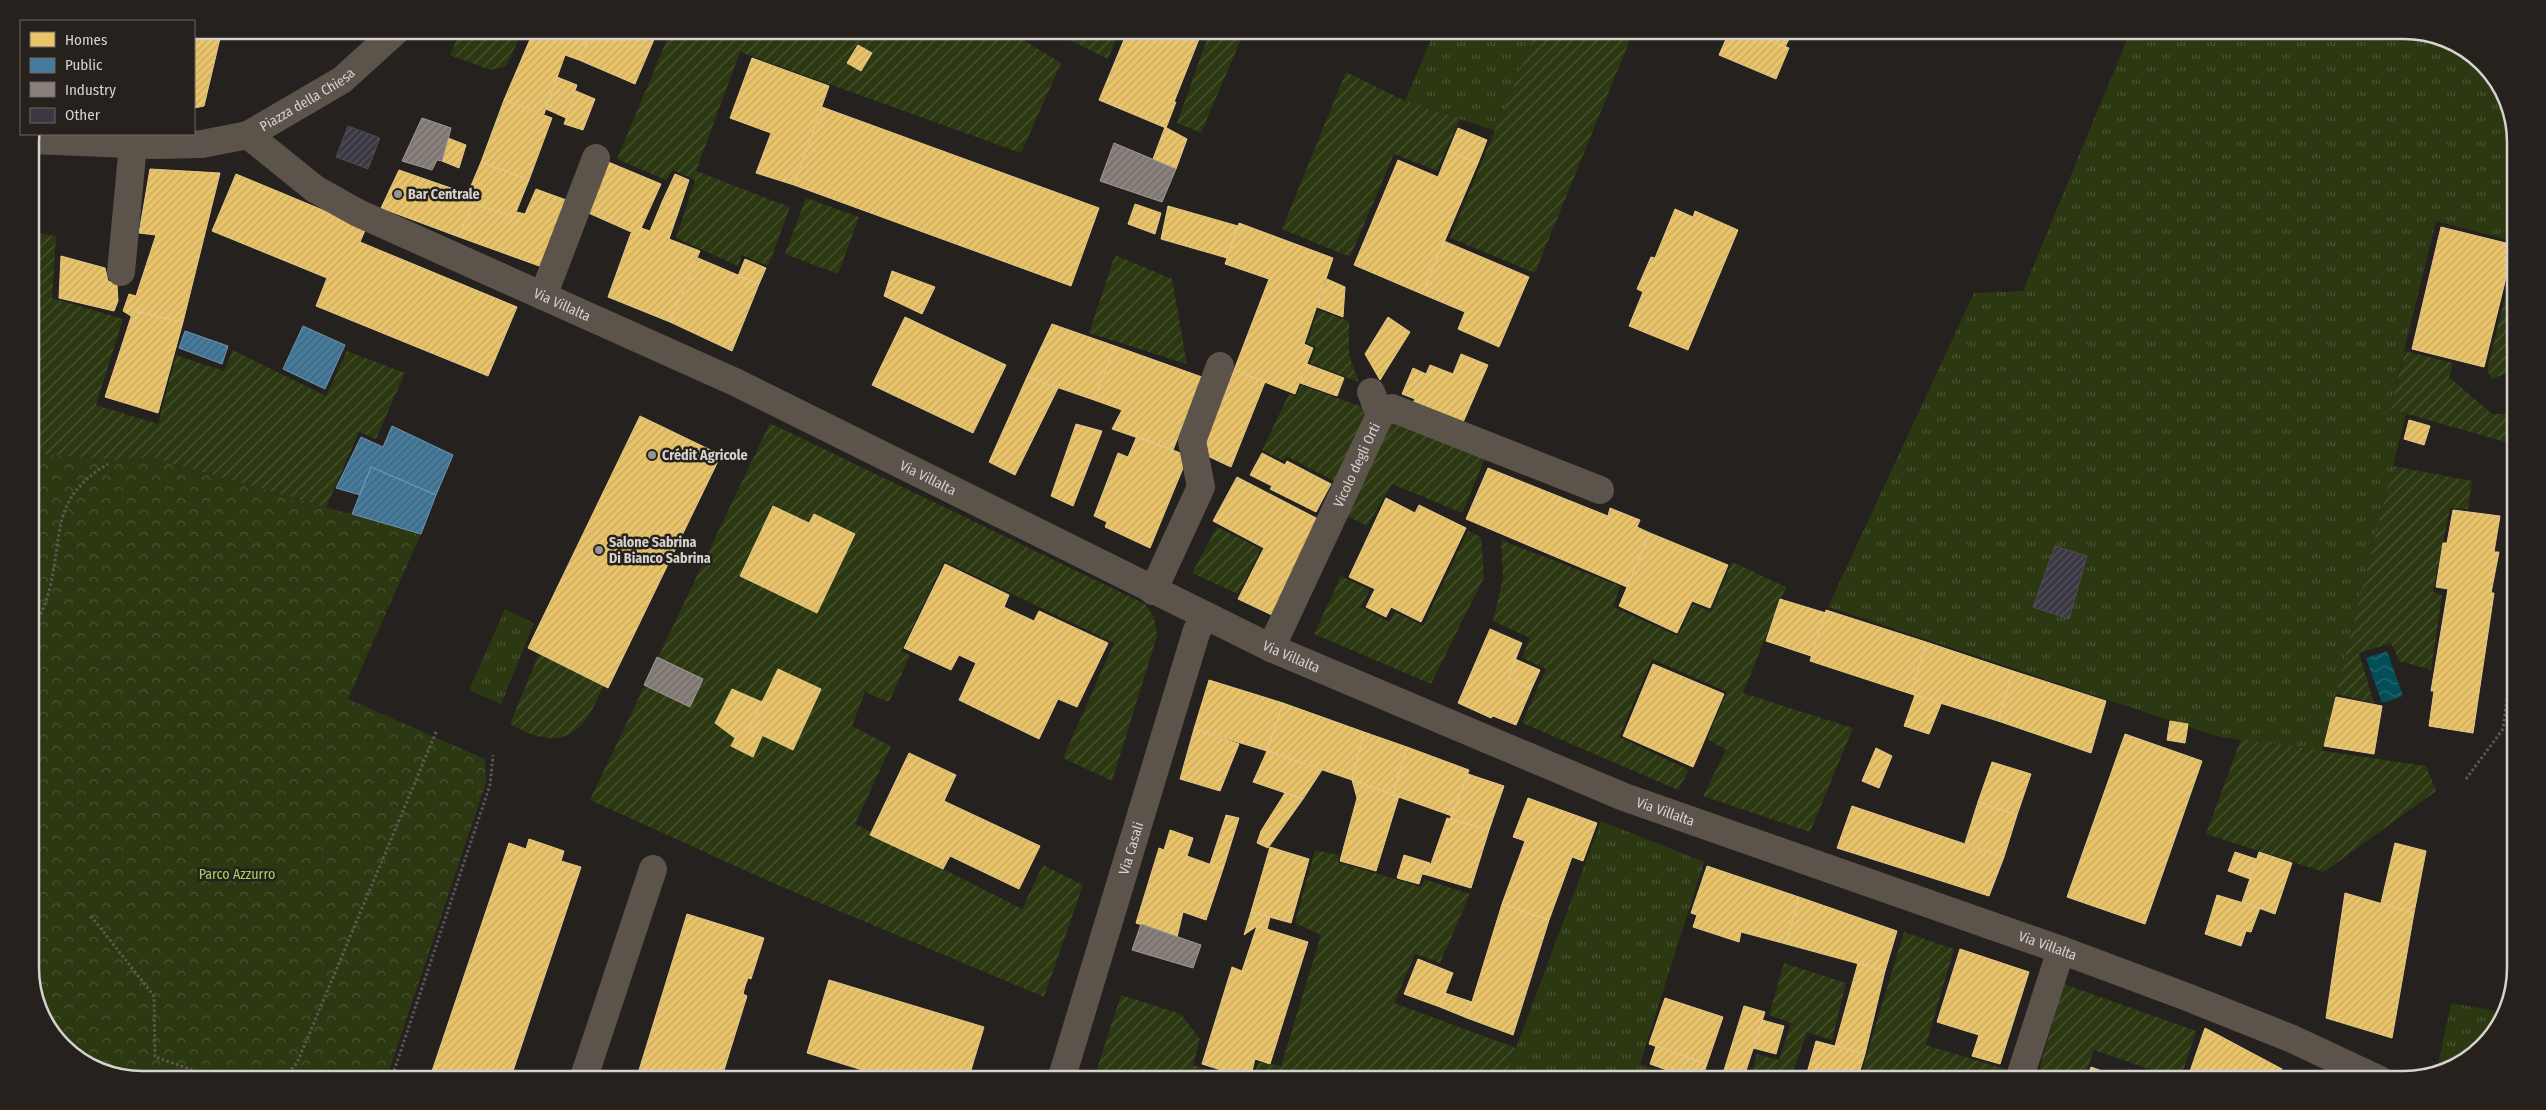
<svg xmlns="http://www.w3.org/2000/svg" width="2546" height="1110" font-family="'Fira Sans Condensed',sans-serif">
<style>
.grass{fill:url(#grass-tufts)}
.park{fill:url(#park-crowns)}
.garden{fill:url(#garden-furrows)}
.water{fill:url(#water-waves)}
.homes{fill:url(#homes-hatch);stroke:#e3c888}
.public{fill:url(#public-hatch);stroke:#7095ac}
.industry{fill:url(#industry-hatch);stroke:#a09995}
.building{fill:url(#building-hatch);stroke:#4e4c4c}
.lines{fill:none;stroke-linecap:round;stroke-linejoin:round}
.path{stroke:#5d5751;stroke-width:3;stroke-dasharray:2.5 2.5;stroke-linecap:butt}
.minor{stroke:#5c544b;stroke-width:28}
.poi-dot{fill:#979491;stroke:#26211c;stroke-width:2}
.labels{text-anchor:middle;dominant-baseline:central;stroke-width:5;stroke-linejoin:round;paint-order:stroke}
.street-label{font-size:14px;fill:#d5d2cf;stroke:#26211c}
.poi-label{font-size:14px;font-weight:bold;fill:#d5d2cf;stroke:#26211c;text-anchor:start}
.park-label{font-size:14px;fill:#a8d060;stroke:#26211c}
.rim{fill:none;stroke:#d5d2cf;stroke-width:2.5}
</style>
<defs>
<pattern id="grass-tufts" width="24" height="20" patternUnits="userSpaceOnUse" patternTransform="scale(1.25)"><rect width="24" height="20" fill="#2c3812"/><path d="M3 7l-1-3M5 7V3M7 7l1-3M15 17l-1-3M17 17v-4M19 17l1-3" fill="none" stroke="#4a5433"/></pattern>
<pattern id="park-crowns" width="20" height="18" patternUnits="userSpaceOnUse" patternTransform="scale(1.25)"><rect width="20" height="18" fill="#2c3812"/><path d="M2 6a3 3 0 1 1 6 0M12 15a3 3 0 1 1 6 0" fill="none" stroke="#4a5433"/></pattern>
<pattern id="garden-furrows" width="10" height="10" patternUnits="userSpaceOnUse" patternTransform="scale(1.25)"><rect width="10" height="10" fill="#2c3812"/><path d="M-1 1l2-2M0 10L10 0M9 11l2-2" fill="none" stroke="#4a5433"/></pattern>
<pattern id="water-waves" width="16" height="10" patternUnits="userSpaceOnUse" patternTransform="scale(1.25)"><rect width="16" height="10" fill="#034e58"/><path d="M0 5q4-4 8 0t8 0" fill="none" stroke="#27676f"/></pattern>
<pattern id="homes-hatch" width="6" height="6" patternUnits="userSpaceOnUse" patternTransform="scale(1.25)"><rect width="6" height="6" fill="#e9c46a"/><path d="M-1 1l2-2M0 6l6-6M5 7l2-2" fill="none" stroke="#c7a961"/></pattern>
<pattern id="public-hatch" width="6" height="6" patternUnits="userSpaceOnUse" patternTransform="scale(1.25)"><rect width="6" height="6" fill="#457b9d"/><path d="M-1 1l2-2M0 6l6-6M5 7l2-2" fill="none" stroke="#436377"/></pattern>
<pattern id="industry-hatch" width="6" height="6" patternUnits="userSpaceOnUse" patternTransform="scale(1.25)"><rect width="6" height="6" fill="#8a817c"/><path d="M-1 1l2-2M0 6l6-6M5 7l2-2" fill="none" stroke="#706a66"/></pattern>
<pattern id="building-hatch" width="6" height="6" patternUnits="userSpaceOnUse" patternTransform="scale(1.25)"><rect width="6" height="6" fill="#3b3844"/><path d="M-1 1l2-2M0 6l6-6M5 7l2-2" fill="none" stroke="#56545e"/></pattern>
</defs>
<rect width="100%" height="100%" fill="#24211e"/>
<path class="grass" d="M 1435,30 L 1537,30 L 1496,131 L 1405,101 Z
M 2131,30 L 2404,30 L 2447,39 L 2497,80 L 2516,135 L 2516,242 L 2436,221 L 2390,409 L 2406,414 L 2322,751 L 2220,737 L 1828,607 L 1974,293 L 2023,291 Z
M 505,609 L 534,623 L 501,704 L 469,690 Z
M 1601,821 L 1704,862 L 1640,1064 L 1684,1080 L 1504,1080 Z
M 2451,1003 L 2506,1013 C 2490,1032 2465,1075 2438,1066 Z"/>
<path class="park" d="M 30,453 L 113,460 L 149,457 L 421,534 L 348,699 L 485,759 L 486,783 L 386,1080 L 142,1080 L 99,1071 L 49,1030 L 30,976 Z"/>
<path class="garden" d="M 461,30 L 523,30 L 506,66 L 491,70 L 450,55 Z
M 671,30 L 1007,30 L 1061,63 L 1021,153 L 740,52 L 696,171 L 790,207 L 768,266 L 742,255 L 738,266 L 676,238 L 695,180 L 673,170 L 666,180 L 617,159 Z
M 1050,30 L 1120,30 L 1108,59 Z
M 1188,30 L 1245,30 L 1201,133 L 1177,123 L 1207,39 Z
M 1537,30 L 1634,30 L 1535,273 L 1450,238 Z
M 1346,72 L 1405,101 L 1460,119 L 1437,171 L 1394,154 L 1350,257 L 1282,229 Z
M 806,198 L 859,217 L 838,274 L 785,254 Z
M 30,232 L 56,236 L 52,298 L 123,319 L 96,405 L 158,424 L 176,355 L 224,371 L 233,350 L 326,396 L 347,351 L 405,373 L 376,439 L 359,432 L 326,507 L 149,457 L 113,460 L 30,453 Z
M 2516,253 L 2516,369 L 2492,379 L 2487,370 Z
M 1115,255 L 1172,279 L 1187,364 L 1089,333 Z
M 1318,310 L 1349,321 L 1349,356 L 1359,382 L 1310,363 L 1316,347 L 1307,343 Z
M 2405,351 L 2453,363 L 2449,377 L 2492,414 L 2516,414 L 2516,445 L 2390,409 Z
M 1301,385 L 1371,410 L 1340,484 L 1286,456 L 1284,461 L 1262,450 L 1289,394 L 1296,396 Z
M 1391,418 L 1486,456 L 1462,513 L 1392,484 L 1367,526 L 1345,515 Z
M 770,423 L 1145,604 L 1154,617 L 1157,636 L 1112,781 L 1063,758 L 1114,643 L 944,561 L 901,651 L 910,655 L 889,702 L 865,692 L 852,726 L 891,746 L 855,824 L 1022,909 L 1043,865 L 1083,885 L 1044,997 L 775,884 L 590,800 Z
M 2393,466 L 2472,481 L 2468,509 L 2450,508 L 2433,592 L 2442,595 L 2431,670 L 2399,661 L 2391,643 L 2359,653 L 2374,703 L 2336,694 Z
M 1217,527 L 1261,549 L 1238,594 L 1192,573 Z
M 1468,531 L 1481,537 L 1484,577 L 1431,684 L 1314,634 L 1341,576 L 1370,590 L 1361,607 L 1389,622 L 1395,612 L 1423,626 Z
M 1501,540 L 1620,586 L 1613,607 L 1678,636 L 1693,604 L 1711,612 L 1732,562 L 1786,587 L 1743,693 L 1853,728 L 1810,832 L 1703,796 L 1726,750 L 1707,739 L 1727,692 L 1652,659 L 1619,737 L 1689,770 L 1678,790 L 1522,723 L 1546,669 L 1522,658 L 1530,638 L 1493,621 L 1503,578 Z
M 539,654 L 604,685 C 591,713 579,744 542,737 C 531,736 519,728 510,724 Z
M 2241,739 L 2426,766 L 2436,791 L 2324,872 L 2206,834 Z
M 1315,850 L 1339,855 L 1338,862 L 1421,887 L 1424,879 L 1470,894 L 1440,963 L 1415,954 L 1394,1003 L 1516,1048 L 1504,1080 L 1253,1080 L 1258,1062 L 1281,1066 L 1321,935 L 1295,923 Z
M 1904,932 L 1954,949 L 1926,1045 L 2005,1069 L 2001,1080 L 1859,1080 Z
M 1784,963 L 1846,983 L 1832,1040 L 1807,1032 L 1790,1080 L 1749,1080 L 1757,1054 L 1779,1060 L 1791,1023 L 1769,1015 Z
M 2064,984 L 2196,1031 L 2180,1080 L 2094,1050 L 2083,1080 L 2036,1080 Z
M 1121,995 L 1181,1014 L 1200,1039 L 1193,1065 L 1242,1080 L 1101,1080 L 1094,1078 Z"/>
<path class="water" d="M 2387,651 L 2403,696 L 2382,703 L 2366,658 Z"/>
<path class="homes" d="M 194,30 L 222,30 L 204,106 L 194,108 Z
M 534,30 L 578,30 L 590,35 L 579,60 L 565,55 L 544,114 L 504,100 Z
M 658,30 L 635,84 L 579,60 L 592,30 Z
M 1128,30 L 1177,30 L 1199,39 L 1174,102 L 1176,102 L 1166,128 L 1099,100 Z
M 1730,30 L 1745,30 L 1789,48 L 1776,79 L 1719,55 Z
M 1759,30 L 1781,30 L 1791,35 L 1785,47 L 1757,34 Z
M 858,45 L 872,53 L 861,71 L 847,63 Z
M 752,58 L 829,86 L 794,185 L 756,173 L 771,133 L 730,118 Z
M 557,77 L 577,85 L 566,118 L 546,109 Z
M 576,91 L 595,99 L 583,130 L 564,124 Z
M 504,100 L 552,118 L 529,180 L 481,162 Z
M 822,107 L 1099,208 L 1071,286 L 794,185 Z
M 1165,127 L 1187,139 L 1176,169 L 1153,159 Z
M 1458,128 L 1487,140 L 1478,163 L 1448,152 Z
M 448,138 L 466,145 L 459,168 L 442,161 Z
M 1448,152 L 1478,163 L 1422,294 L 1354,265 L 1398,160 L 1438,177 Z
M 606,161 L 661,184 L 638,235 L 584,211 Z
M 481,162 L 529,180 L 514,217 L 465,200 Z
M 150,169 L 220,173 L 183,322 L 133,311 L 131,316 L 123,311 L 129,294 L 136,296 L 156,235 L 139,233 Z
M 399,170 L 468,194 L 465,200 L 473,203 L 459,237 L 381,208 Z
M 236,174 L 366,228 L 360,242 L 517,307 L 488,376 L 316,306 L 327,278 L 212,231 Z
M 675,174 L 689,180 L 679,210 L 662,202 Z
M 536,189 L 569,201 L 542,267 L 459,237 L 473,203 L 514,217 L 517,212 L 525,214 Z
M 662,202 L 679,210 L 669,239 L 700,251 L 670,322 L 608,297 L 631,233 L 638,235 L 641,228 L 650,231 Z
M 1135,204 L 1161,213 L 1155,234 L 1128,224 Z
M 1168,206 L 1238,226 L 1227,258 L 1161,239 Z
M 1675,209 L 1693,217 L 1695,211 L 1738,230 L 1688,350 L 1629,326 L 1643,292 L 1637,289 L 1651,257 L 1655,258 Z
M 1239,223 L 1333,258 L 1304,344 L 1313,348 L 1295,394 L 1234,370 L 1269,279 L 1225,264 Z
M 2441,227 L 2514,245 L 2484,367 L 2412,349 Z
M 1444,241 L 1529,277 L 1499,347 L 1458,329 L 1465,312 L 1422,294 Z
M 61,256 L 105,268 L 108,281 L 117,284 L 118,301 L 114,311 L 59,298 Z
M 698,258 L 759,284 L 732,351 L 670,322 Z
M 745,259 L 766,268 L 759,284 L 738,276 Z
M 892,271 L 935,287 L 922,314 L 884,296 Z
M 1327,279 L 1345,287 L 1343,317 L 1317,307 Z
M 133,311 L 183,322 L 158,413 L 105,397 Z
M 905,317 L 1006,365 L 973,433 L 872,385 Z
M 1388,317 L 1410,332 L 1380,380 L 1365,354 Z
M 1052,324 L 1115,346 L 1094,400 L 1027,377 Z
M 1115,346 L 1202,377 L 1173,450 L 1112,429 L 1122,410 L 1094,400 Z
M 1461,354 L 1488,365 L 1461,427 L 1412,405 L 1415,399 L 1402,394 L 1413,368 L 1426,374 L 1430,365 L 1453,374 Z
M 1307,364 L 1344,378 L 1337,396 L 1300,383 Z
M 1234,370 L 1265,382 L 1231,467 L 1201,453 Z
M 1027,377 L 1058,388 L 1015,475 L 989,462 Z
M 640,416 L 721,455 L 608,688 L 528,648 Z
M 2409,420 L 2430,426 L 2424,445 L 2404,439 Z
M 1076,424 L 1102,431 L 1073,506 L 1051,496 Z
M 1137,436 L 1188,456 L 1150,548 L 1105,527 L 1107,522 L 1094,516 L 1118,453 L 1128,457 Z
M 1262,453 L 1285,465 L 1287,461 L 1331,484 L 1316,512 L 1270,489 L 1272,486 L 1250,475 Z
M 1488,468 L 1608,516 L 1610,508 L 1640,520 L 1637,527 L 1650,533 L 1627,587 L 1466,519 Z
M 1237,477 L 1320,520 L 1274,616 L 1238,599 L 1264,548 L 1213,521 Z
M 1386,498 L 1415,513 L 1419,505 L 1466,528 L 1421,622 L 1391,607 L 1386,617 L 1366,607 L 1375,589 L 1349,577 Z
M 773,506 L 809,523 L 814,514 L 855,534 L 817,613 L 740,576 Z
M 2453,510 L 2500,516 L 2494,552 L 2499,552 L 2491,593 L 2494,593 L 2473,733 L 2429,726 L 2434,691 L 2431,691 L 2448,589 L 2436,587 L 2443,543 L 2447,543 Z
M 1650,533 L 1728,565 L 1710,608 L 1692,601 L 1677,633 L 1619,606 Z
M 945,564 L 1009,595 L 1004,607 L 1034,621 L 1039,611 L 1108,643 L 1077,707 L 1058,699 L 1039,739 L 959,700 L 976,663 L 959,655 L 951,670 L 904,648 Z
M 1780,599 L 1826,613 L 1811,656 L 1766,641 Z
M 1826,610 L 1926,642 L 1911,694 L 1810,661 Z
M 1490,629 L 1522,643 L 1508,678 L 1531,690 L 1516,725 L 1493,716 L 1491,718 L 1458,703 Z
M 1926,642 L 2013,671 L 1998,721 L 1911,694 Z
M 1515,659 L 1540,670 L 1531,690 L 1508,678 Z
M 1653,664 L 1724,694 L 1693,767 L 1623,736 Z
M 778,669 L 821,689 L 793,750 L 749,729 Z
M 2013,671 L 2106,701 L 2091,753 L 1998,721 Z
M 1209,680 L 1283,703 L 1267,751 L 1194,729 Z
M 732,689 L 762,702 L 749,729 L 762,736 L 753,757 L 731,746 L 735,738 L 715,723 Z
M 1915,695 L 1941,704 L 1929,734 L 1904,726 Z
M 2336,697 L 2382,706 L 2374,754 L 2324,746 Z
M 1283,703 L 1364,732 L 1352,780 L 1267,751 Z
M 2170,721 L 2188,724 L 2185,743 L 2167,740 Z
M 1194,729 L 1239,744 L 1220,791 L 1180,779 Z
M 1364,732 L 1407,747 L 1393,795 L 1352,780 Z
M 2125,734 L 2202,761 L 2145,924 L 2067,897 Z
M 1407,747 L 1469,770 L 1452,816 L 1393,795 Z
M 1876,748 L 1892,756 L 1879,788 L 1862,781 Z
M 1267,751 L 1322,770 L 1303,799 L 1253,782 Z
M 909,753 L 956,775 L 944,801 L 1040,846 L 1019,889 L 950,856 L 943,869 L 870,835 Z
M 1992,762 L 2031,774 L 2017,815 L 1978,802 Z
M 1468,774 L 1504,786 L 1489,830 L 1450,819 Z
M 1352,780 L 1399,796 L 1376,871 L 1340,861 L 1357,798 Z
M 1285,793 L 1303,799 L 1268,848 L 1257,843 L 1261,831 Z
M 1528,798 L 1597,823 L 1583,861 L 1572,857 L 1549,920 L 1502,904 L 1525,841 L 1513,837 Z
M 1978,802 L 2017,815 L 2004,857 L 1965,843 Z
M 1852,806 L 2004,857 L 1989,896 L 1837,848 Z
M 1226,815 L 1239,818 L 1223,869 L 1210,864 Z
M 1447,818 L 1489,830 L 1471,888 L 1427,875 Z
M 1170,830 L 1193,838 L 1187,856 L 1223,869 L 1206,920 L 1183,912 L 1177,937 L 1136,923 L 1159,848 L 1164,850 Z
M 529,839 L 564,851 L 561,861 L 581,867 L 510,1080 L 429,1080 L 509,843 L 526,849 Z
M 2395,843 L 2426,851 L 2414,913 L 2381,903 Z
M 1270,847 L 1309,859 L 1291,923 L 1251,912 Z
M 2235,852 L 2256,859 L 2250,879 L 2228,871 Z
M 2259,852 L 2292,863 L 2275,914 L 2242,902 Z
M 1404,855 L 1430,863 L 1427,875 L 1422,874 L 1419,884 L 1397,878 Z
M 1707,866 L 1799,897 L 1786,944 L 1741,932 L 1739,942 L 1693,927 L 1697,915 L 1691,913 Z
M 2345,893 L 2414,913 L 2392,1038 L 2326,1018 Z
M 2217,895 L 2260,908 L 2251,932 L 2246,931 L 2241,946 L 2205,934 Z
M 1799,897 L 1897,931 L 1885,971 L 1786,944 Z
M 1502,904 L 1549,920 L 1513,1035 L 1467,1018 Z
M 1251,912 L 1270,917 L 1267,929 L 1257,926 L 1244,935 Z
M 687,914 L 764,938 L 751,979 L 748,978 L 745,986 L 743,994 L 747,996 L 721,1080 L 636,1080 Z
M 1257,926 L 1308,942 L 1270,1064 L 1255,1059 L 1250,1079 L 1202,1064 L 1232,967 L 1242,971 Z
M 1960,949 L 2029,972 L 2000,1064 L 1972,1056 L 1979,1035 L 1937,1022 Z
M 1418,959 L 1453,973 L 1440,1007 L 1404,994 Z
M 1858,963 L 1885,971 L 1865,1054 L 1835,1046 Z
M 829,980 L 984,1027 L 968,1080 L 895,1080 L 807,1053 Z
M 1445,993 L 1472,1002 L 1467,1018 L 1440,1007 Z
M 1665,998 L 1723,1017 L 1707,1064 L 1649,1044 Z
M 1744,1006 L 1765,1012 L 1743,1080 L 1721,1080 Z
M 1762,1020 L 1784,1026 L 1776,1054 L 1753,1048 Z
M 2205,1028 L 2282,1069 L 2277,1080 L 2194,1080 L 2188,1077 Z
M 1816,1041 L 1865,1054 L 1857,1080 L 1805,1080 Z
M 1656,1046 L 1707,1064 L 1701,1080 L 1695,1080 L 1650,1064 Z
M 2091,1067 L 2125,1079 L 2129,1070 L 2160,1080 L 2086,1080 Z"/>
<path class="public" d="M 303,326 L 345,345 L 325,389 L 283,369 Z
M 185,331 L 228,346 L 222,364 L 179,348 Z
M 392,426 L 453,455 L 436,495 L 371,467 L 360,495 L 336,488 L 361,437 L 383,447 Z
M 371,467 L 436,495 L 421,534 L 352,514 Z"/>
<path class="industry" d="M 422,118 L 451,128 L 442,161 L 437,160 L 432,170 L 402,161 Z
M 1114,143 L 1176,169 L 1162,202 L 1100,181 Z
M 657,657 L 703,679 L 690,707 L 644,685 Z
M 1141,924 L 1201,945 L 1193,968 L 1132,950 Z"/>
<path class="building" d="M 348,126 L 380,138 L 368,169 L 336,157 Z
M 2055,546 L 2087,556 L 2069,619 L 2033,607 Z"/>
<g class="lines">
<path class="path" d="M 30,637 C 37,622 45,607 49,591 C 64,534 49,499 108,464
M 2466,779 L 2503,729 L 2516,630
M 91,916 L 154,996 L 155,1057 L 221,1080
M 281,1080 L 297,1063 L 437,730
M 391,1080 L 490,785 L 493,755"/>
<g class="minor">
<path id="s1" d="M 248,135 L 315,189 L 358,213 L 735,382 L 1271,648 L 1624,797 L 2061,950 L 2187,997 L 2290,1038 L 2380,1080"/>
<path id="s2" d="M 30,140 L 155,145 L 202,144 L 248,135 L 342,80 L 397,30"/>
<path d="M 121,272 L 134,134"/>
<path d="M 543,296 L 596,158"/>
<path d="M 1371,392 L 1380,415"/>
<path d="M 1153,591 L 1201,487 L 1192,441 L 1220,366"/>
<path id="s3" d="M 1271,648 L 1380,415 L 1392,408 L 1600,490"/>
<path d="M 583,1080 L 653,869"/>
<path id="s4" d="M 1061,1080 L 1196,633 L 1204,616"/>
<path d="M 2019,1080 L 2061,950"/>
</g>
</g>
<g class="poi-dot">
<circle cx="398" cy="194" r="5"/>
<circle cx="652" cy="455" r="5"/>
<circle cx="599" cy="550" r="5"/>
</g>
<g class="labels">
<g class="street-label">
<text stroke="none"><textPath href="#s2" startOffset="288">Piazza della Chiesa</textPath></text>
<text stroke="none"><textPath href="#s1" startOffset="359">Via Villalta</textPath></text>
<text stroke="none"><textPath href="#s3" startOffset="202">Vicolo degli Orti</textPath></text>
<text stroke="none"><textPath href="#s1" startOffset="764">Via Villalta</textPath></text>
<text stroke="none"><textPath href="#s1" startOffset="1169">Via Villalta</textPath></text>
<text stroke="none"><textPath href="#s1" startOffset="1574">Via Villalta</textPath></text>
<text stroke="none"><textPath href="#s4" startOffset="242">Via Casali</textPath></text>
<text stroke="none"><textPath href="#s1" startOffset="1979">Via Villalta</textPath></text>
</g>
<g class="poi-label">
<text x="408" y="194">Bar Centrale</text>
<text x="662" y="455">Crédit Agricole</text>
<text x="609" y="542">Salone Sabrina<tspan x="609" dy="16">Di Bianco Sabrina</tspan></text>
</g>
<g class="park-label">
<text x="237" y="874">Parco Azzurro</text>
</g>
</g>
<path d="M0 0H2546V1110H0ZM142 39H2404A103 103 0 0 1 2507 142V968A103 103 0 0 1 2404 1071H142A103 103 0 0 1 39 968V142A103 103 0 0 1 142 39Z" fill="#26211c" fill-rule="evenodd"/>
<path class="rim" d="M142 39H2404A103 103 0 0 1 2507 142V968A103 103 0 0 1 2404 1071H142A103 103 0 0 1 39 968V142A103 103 0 0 1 142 39Z"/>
<rect x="20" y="20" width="175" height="115" fill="#26211c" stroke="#6c6864"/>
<rect x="30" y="32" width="25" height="15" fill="#e9c46a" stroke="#6c6864"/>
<text x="65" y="45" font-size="15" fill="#d5d2cf">Homes</text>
<rect x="30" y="58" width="25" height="15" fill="#457b9d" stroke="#6c6864"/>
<text x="65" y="70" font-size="15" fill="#d5d2cf">Public</text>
<rect x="30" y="82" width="25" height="15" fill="#8a817c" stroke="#6c6864"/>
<text x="65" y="95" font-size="15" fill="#d5d2cf">Industry</text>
<rect x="30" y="108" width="25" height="15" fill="#3b3844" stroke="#6c6864"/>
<text x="65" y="120" font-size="15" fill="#d5d2cf">Other</text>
</svg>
